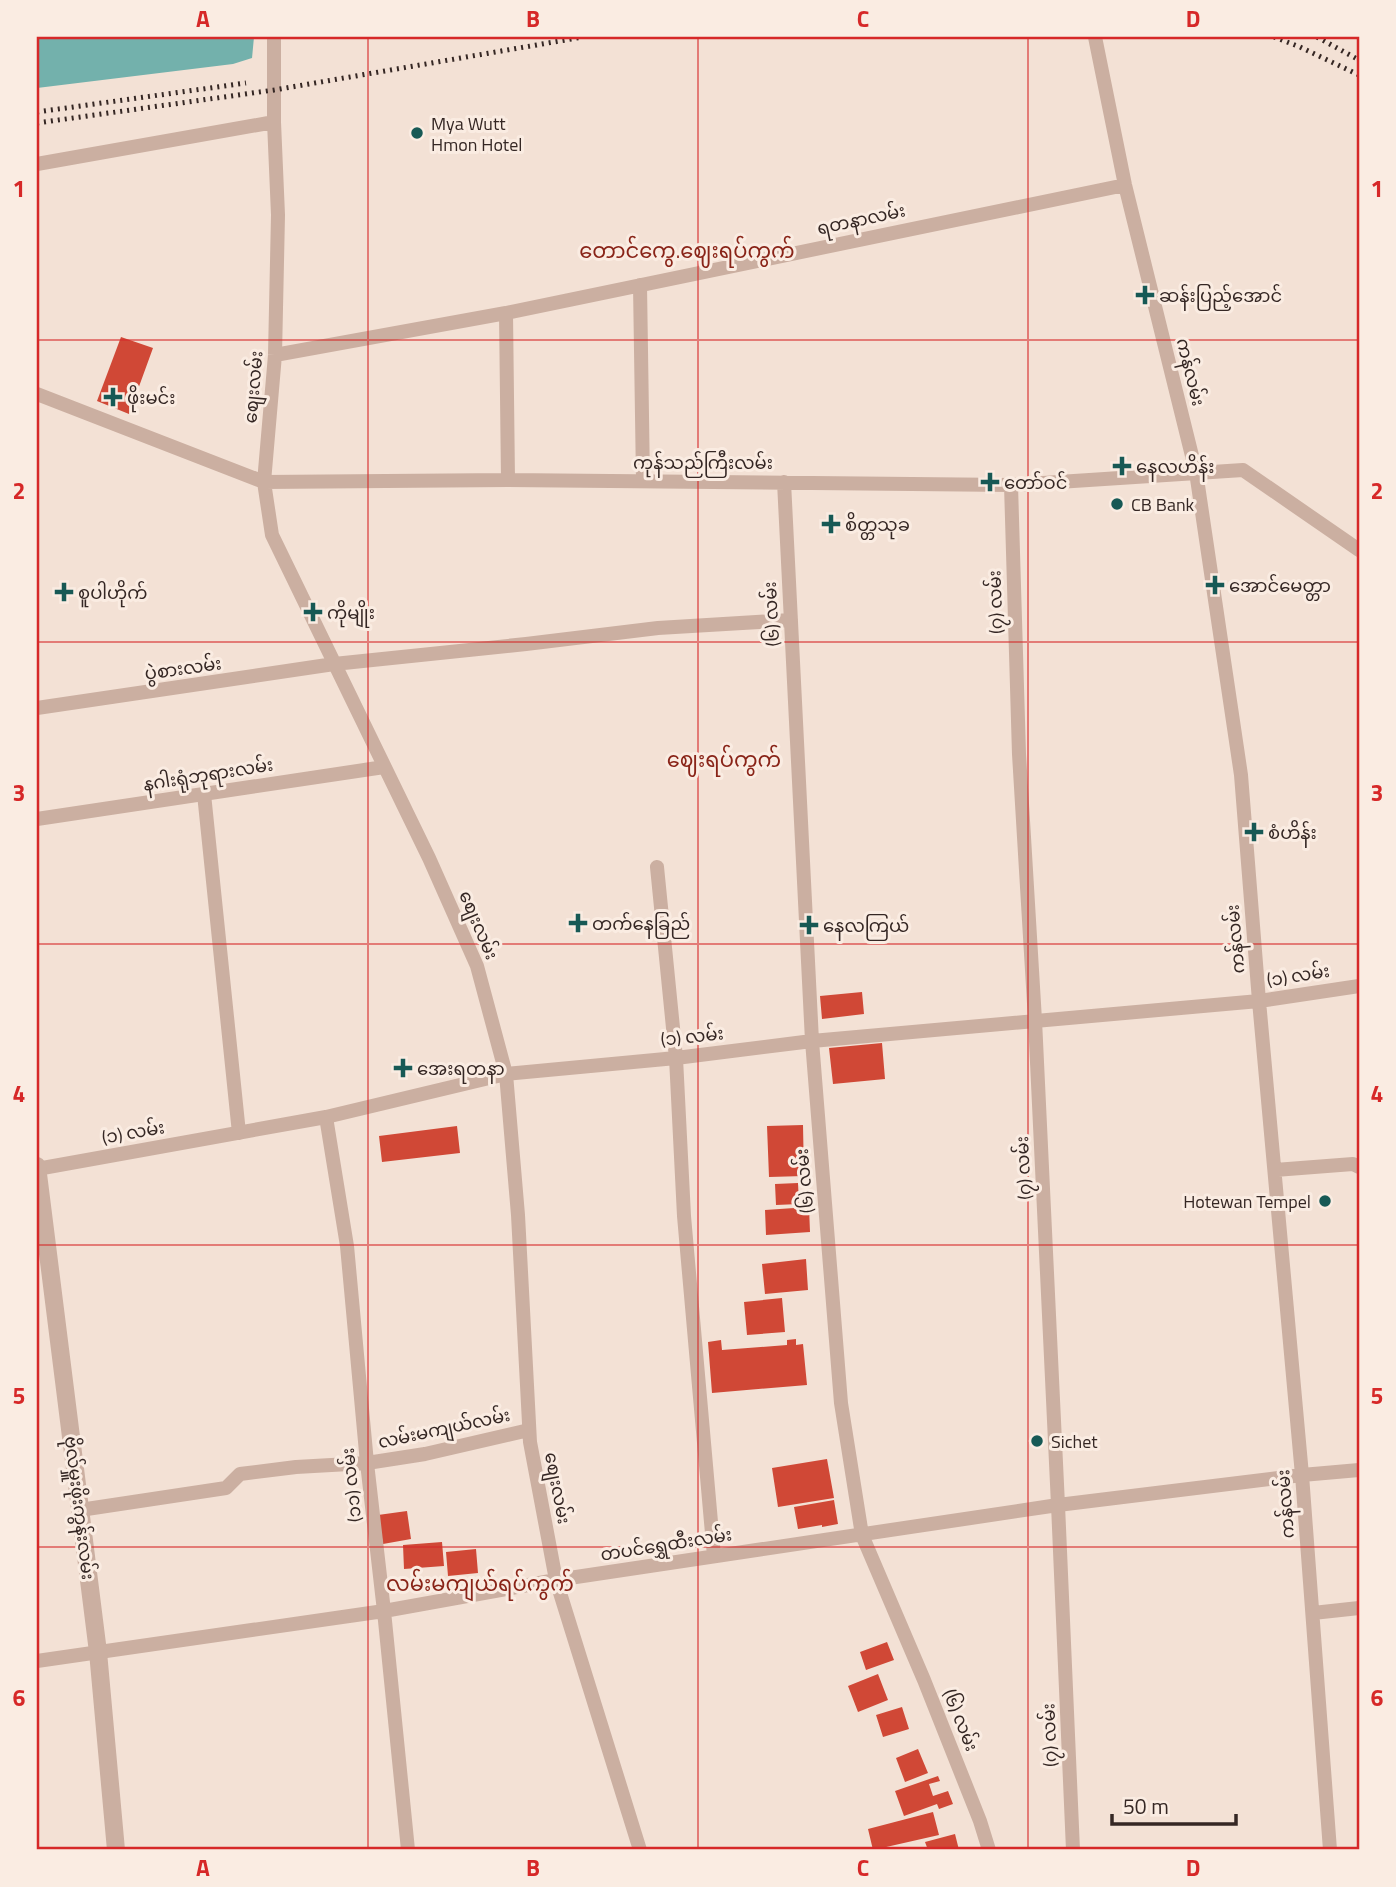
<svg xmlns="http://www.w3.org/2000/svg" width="1396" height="1887" font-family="'Titillium Web','Noto Sans Myanmar',sans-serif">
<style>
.water{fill:#73b1ac}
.building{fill:#d04836}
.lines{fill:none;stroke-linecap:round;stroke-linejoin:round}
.minor{stroke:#cbafa1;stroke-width:14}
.tertiary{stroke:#cbafa1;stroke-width:18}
.rail{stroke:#352724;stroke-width:5;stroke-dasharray:2 5;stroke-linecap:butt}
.grid{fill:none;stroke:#d62828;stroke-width:2;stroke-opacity:0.55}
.poi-dot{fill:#175955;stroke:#faece2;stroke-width:2.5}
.labels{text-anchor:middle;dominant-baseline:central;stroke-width:6;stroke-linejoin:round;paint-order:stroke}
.poi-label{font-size:18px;fill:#352724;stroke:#faece2;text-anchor:start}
.street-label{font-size:18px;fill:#352724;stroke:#faece2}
.quarter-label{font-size:21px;fill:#892418;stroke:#faece2}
.neatline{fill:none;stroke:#d62828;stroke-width:2.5}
.grid-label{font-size:23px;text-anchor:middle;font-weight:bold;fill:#d62828}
</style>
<rect width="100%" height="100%" fill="#f3e1d5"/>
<path class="water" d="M 37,37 L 254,37 L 252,58 L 233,64 L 37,88 Z"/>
<path class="building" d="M 121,337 L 153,348 L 129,414 L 97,401 Z
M 862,992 L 864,1014 L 822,1019 L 820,996 Z
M 882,1043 L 885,1079 L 833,1084 L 829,1048 Z
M 803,1125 L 804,1176 L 769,1177 L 767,1126 Z
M 457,1126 L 460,1153 L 382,1162 L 379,1136 Z
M 798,1183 L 799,1204 L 776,1205 L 775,1184 Z
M 809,1207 L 810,1232 L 766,1235 L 765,1210 Z
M 806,1259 L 808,1290 L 765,1294 L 762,1264 Z
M 782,1298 L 785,1332 L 747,1335 L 744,1302 Z
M 796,1339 L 796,1345 L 803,1344 L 807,1385 L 712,1393 L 708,1342 L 721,1340 L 722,1350 L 787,1345 L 787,1340 Z
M 827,1459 L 834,1498 L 778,1507 L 772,1468 Z
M 834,1500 L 838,1524 L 822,1527 L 822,1525 L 798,1529 L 794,1507 Z
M 407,1511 L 411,1539 L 383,1544 L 378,1515 Z
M 442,1542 L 444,1566 L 404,1569 L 403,1545 Z
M 476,1549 L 478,1573 L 448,1576 L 446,1552 Z
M 887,1642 L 894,1660 L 866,1670 L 860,1652 Z
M 878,1674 L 888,1700 L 858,1712 L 848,1686 Z
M 902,1707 L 909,1729 L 883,1737 L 876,1715 Z
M 918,1749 L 928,1773 L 905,1782 L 896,1758 Z
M 938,1776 L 940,1781 L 929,1784 L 933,1796 L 948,1791 L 953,1804 L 939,1809 L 937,1804 L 904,1816 L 895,1791 Z
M 933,1812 L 939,1835 L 873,1850 L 868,1829 Z
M 955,1834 L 959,1850 L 928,1850 L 925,1842 Z"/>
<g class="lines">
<path class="minor" d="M 274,37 L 274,122 L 278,215 L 275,355 L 264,482 L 272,535 L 429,858 L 477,966 L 506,1074 L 518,1215 L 530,1442 L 556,1580 L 640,1850
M 1095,37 L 1125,185 L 1196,472 L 1241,775 L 1259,1001 L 1302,1475 L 1330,1850
M 37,164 L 274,122
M 640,285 L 643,481
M 506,313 L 508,480
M 275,355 L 506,313 L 1125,185
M 37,394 L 264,482 L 508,480 L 1011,485 L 1243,470 L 1359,550
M 784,482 L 812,1041 L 841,1403 L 862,1535 L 924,1680 L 980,1821 L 989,1850
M 1011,485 L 1019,754 L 1035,1020 L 1058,1505 L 1073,1850
M 37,708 L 334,664 L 526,644 L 658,628 L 791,620
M 204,794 L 239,1133
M 37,819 L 384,767
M 657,867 L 676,1058 L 684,1216 L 714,1556
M 326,1117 L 347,1246 L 367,1463 L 384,1611 L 408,1850
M 37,1169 L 326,1117 L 506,1074 L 676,1058 L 812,1041 L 1259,1001 L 1359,986
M 1275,1170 L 1353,1164 L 1359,1167
M 80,1510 L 226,1488 L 240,1474 L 296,1467 L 367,1463 L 425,1454 L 529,1430
M 1313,1613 L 1359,1608
M 37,1661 L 384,1611 L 556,1580 L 1058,1505 L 1302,1475 L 1359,1470"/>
<path class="tertiary" d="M 37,1166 L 98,1652 L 116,1850"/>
<path class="rail" d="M 1274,37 L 1300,47 L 1359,75
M 1317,37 L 1359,60
M 37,112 L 246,83
M 37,123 L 274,90 L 583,37"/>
</g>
<path class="grid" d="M 368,37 L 368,1850M 698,37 L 698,1850M 1028,37 L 1028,1850M 37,340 L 1359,340M 37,642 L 1359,642M 37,944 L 1359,944M 37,1245 L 1359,1245M 37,1547 L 1359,1547"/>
<g class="poi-dot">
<circle cx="417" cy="133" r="7"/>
<path d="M1141.5 284.5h7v7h7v7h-7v7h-7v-7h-7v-7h7z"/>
<path d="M109.5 386.5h7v7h7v7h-7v7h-7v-7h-7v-7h7z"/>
<path d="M1118.5 455.5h7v7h7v7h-7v7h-7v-7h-7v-7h7z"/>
<path d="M986.5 471.5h7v7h7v7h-7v7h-7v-7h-7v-7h7z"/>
<circle cx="1117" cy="504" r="7"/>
<path d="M827.5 513.5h7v7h7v7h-7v7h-7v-7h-7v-7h7z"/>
<path d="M1211.5 574.5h7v7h7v7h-7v7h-7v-7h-7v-7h7z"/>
<path d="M60.5 581.5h7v7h7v7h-7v7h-7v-7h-7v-7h7z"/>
<path d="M309.5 601.5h7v7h7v7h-7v7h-7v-7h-7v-7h7z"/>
<path d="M1250.5 821.5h7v7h7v7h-7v7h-7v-7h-7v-7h7z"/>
<path d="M574.5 912.5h7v7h7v7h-7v7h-7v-7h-7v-7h7z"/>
<path d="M805.5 914.5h7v7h7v7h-7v7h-7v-7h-7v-7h7z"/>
<path d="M399.5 1057.5h7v7h7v7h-7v7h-7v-7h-7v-7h7z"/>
<circle cx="1325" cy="1201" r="7"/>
<circle cx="1037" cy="1441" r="7"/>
</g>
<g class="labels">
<g class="poi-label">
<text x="431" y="123">Mya Wutt<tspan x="431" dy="21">Hmon Hotel</tspan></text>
<text x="1159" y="295">ဆန်းပြည့်အောင်</text>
<text x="127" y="397">ဖိုးမင်း</text>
<text x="1136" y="466">နေလဟိန်း</text>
<text x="1004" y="482">တော်ဝင်</text>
<text x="1131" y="504">CB Bank</text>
<text x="845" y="524">စိတ္တသုခ</text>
<text x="1229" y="585">အောင်မေတ္တာ</text>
<text x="78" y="592">စူပါဟိုက်</text>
<text x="327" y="612">ကိုမျိုး</text>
<text x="1268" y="832">စံဟိန်း</text>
<text x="592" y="923">တက်နေခြည်</text>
<text x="823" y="925">နေလကြယ်</text>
<text x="417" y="1068">အေးရတနာ</text>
<text x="1311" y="1201" text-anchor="end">Hotewan Tempel</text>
<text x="1051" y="1441">Sichet</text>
</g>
<g class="street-label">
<text transform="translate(861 219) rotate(-12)">ရတနာလမ်း</text>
<text transform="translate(1191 372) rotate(76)">ကန်လမ်း</text>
<text transform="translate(253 387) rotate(-85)">စျေးလမ်း</text>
<text x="703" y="462">ကုန်သည်ကြီးလမ်း</text>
<text transform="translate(995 602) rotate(-92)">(၇) လမ်း</text>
<text transform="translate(771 614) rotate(-93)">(၆) လမ်း</text>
<text transform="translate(183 668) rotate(-8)">ပွဲစားလမ်း</text>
<text transform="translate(208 774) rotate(-9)">နဂါးရုံဘုရားလမ်း</text>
<text transform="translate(479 925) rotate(67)">စျေးလမ်း</text>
<text transform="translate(1235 939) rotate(-95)">ကန်လမ်း</text>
<text transform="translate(1298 975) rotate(-9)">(၁) လမ်း</text>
<text transform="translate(692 1036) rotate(-6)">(၁) လမ်း</text>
<text transform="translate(133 1132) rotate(-10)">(၁) လမ်း</text>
<text transform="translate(1023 1168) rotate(-93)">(၇) လမ်း</text>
<text transform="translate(804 1181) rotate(-95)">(၆) လမ်း</text>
<text transform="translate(444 1428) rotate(-12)">လမ်းမကျယ်လမ်း</text>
<text transform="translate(351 1485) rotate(-96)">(၁၁) လမ်း</text>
<text transform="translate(558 1488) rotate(79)">စျေးလမ်း</text>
<text transform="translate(1285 1504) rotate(-94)">ကန်လမ်း</text>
<text transform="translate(80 1508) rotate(83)">ဗိုလ်မှူးဖိုးကွန်းလမ်း</text>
<text transform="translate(666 1544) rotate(-9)">တပင်ရွှေထီးလမ်း</text>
<text transform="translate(961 1720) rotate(68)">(၆) လမ်း</text>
<text transform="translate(1049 1735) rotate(-92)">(၇) လမ်း</text>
</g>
<g class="quarter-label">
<text x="687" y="250">တောင်ကွေ.ဈေးရပ်ကွက်</text>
<text x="724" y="759">ဈေးရပ်ကွက်</text>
<text x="480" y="1583">လမ်းမကျယ်ရပ်ကွက်</text>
</g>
</g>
<rect width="1396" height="1887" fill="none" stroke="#faece2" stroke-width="77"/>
<path d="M1112 1814v10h124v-10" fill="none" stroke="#352724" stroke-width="3.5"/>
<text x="1123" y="1814" font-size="21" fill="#352724" stroke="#faece2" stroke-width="5" paint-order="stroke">50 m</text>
<rect x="38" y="38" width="1320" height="1810" class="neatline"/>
<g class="grid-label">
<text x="203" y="27">A</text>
<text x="533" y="27">B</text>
<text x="863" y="27">C</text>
<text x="1193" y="27">D</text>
<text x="19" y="197">1</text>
<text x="1377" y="197">1</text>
<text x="19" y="499">2</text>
<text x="1377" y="499">2</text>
<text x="19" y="801">3</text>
<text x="1377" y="801">3</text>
<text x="19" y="1102">4</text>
<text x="1377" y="1102">4</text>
<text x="19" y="1404">5</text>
<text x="1377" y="1404">5</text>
<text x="19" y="1706">6</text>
<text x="1377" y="1706">6</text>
<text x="203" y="1876">A</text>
<text x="533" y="1876">B</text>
<text x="863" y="1876">C</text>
<text x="1193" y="1876">D</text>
</g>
</svg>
